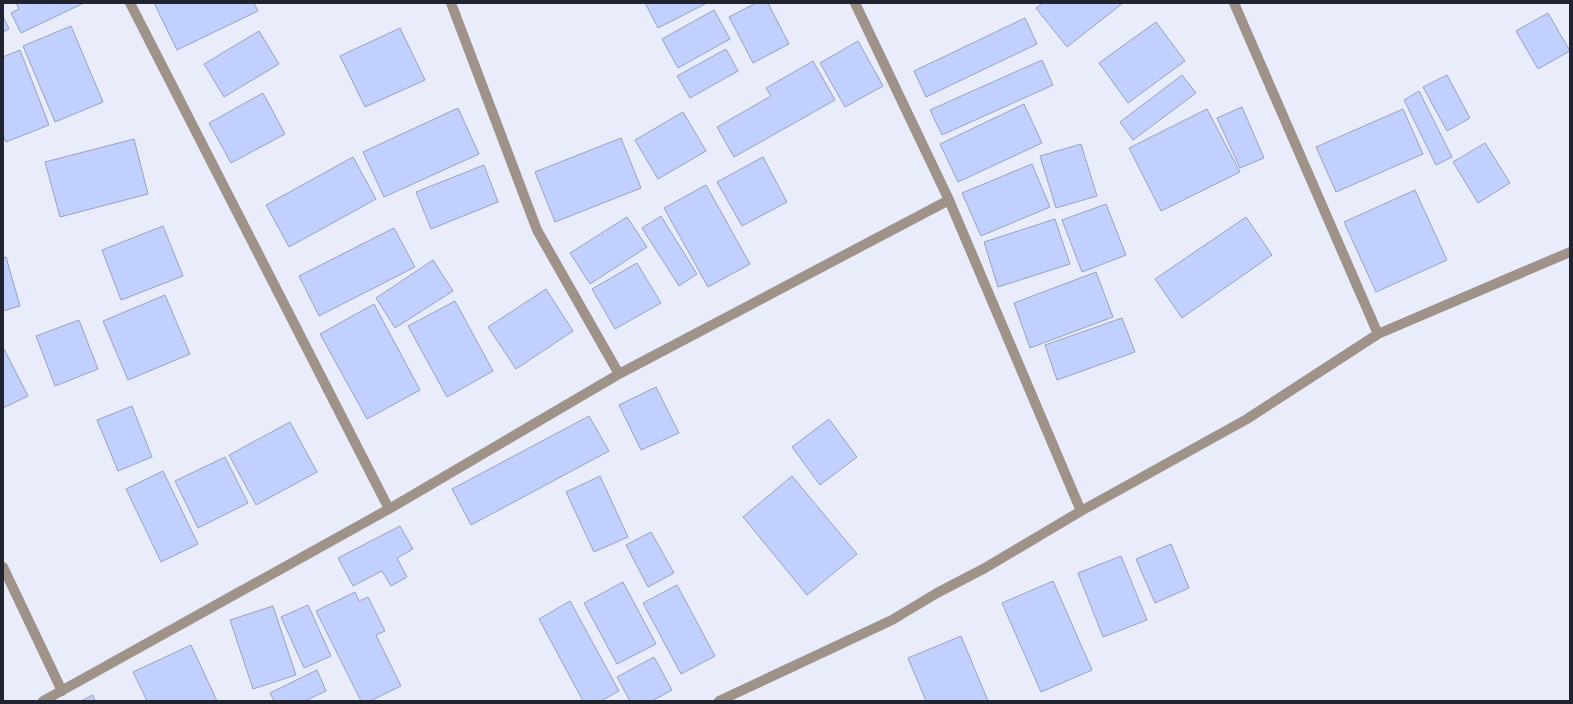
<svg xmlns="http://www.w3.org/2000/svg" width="1573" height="704" font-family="'Work Sans',sans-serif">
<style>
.building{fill:#c1d0fe;stroke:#98a2c0}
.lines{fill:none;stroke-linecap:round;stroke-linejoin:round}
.minor{stroke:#9f9289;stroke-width:10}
</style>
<rect width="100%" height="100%" fill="#e9edfb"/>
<path class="building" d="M 16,3 L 84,3 L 21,33 L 11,13 L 19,9 Z
M 154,3 L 254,3 L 258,11 L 177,50 Z
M 645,3 L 707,3 L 658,28 Z
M 756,3 L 768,3 L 789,44 L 753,63 L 729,17 Z
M 1043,3 L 1123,3 L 1067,47 L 1036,8 Z
M 714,10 L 730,39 L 678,68 L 662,39 Z
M 1548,13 L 1570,51 L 1538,69 L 1516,31 Z
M 3,16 L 9,29 L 3,32 Z
M 1025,18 L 1037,44 L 926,97 L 914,71 Z
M 1156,22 L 1185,61 L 1128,103 L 1099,63 Z
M 71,26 L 103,102 L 55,122 L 23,46 Z
M 400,28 L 425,80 L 365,107 L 340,56 Z
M 259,31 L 279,64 L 224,97 L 204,64 Z
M 858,41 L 883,86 L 845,107 L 820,63 Z
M 726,49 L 738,71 L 690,98 L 677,76 Z
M 20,50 L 49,125 L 6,142 L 3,135 L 3,57 Z
M 1042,60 L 1053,85 L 942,135 L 930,110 Z
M 813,61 L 835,100 L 734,157 L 717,127 L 771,96 L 766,88 Z
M 1182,75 L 1196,93 L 1133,140 L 1120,122 Z
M 1447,75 L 1470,118 L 1447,131 L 1423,87 Z
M 1419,91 L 1452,157 L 1436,165 L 1404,100 Z
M 263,93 L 285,134 L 231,163 L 209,123 Z
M 1024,104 L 1042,143 L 958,182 L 940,144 Z
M 1242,107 L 1264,158 L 1240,168 L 1217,118 Z
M 458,108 L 479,154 L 384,197 L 363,152 Z
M 1207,109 L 1240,172 L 1161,211 L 1129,148 Z
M 1403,109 L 1423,154 L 1336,192 L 1316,147 Z
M 683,112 L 706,151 L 658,179 L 635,140 Z
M 621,138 L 641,188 L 555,222 L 535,172 Z
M 134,139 L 148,194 L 60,217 L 45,162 Z
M 1485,143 L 1510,183 L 1478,203 L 1453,162 Z
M 1081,144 L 1097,196 L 1056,208 L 1040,156 Z
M 353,157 L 376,199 L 289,247 L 266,205 Z
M 763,157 L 787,202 L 742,226 L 717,182 Z
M 1032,164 L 1050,207 L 981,236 L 962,193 Z
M 484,165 L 498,202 L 431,229 L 416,192 Z
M 706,185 L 750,264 L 708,287 L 664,208 Z
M 1415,190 L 1447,260 L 1376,292 L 1344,222 Z
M 1106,204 L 1126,255 L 1082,272 L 1062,220 Z
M 661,216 L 697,274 L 679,286 L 642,228 Z
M 627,217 L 647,247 L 590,284 L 570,253 Z
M 1246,217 L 1272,255 L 1182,318 L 1155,279 Z
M 1055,219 L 1070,264 L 998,287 L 984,242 Z
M 163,226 L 183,276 L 121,300 L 102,250 Z
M 394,228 L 415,267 L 319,316 L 299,276 Z
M 6,257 L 20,306 L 3,311 L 3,258 Z
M 433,260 L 453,291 L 395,328 L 376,298 Z
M 637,263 L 661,303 L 615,329 L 592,289 Z
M 1096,272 L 1113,317 L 1030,348 L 1014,303 Z
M 546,289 L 573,331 L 516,369 L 488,327 Z
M 165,295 L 190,354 L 128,380 L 103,321 Z
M 455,301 L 493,371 L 447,397 L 408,326 Z
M 374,304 L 420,390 L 367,419 L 320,334 Z
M 1122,318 L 1135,352 L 1057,380 L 1045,345 Z
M 79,320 L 98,369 L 55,386 L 36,336 Z
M 3,349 L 4,349 L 28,396 L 3,408 Z
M 656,387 L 679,433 L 641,450 L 619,405 Z
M 132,406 L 152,457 L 118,471 L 97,420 Z
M 589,416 L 609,451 L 471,525 L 452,489 Z
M 829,419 L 857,457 L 820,485 L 792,447 Z
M 290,422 L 317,472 L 256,505 L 229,455 Z
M 225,457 L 248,503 L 198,528 L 175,481 Z
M 163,471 L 198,544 L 161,562 L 126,489 Z
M 600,476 L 628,537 L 594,552 L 566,492 Z
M 792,476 L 857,554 L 807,595 L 743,517 Z
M 400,526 L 413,549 L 397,558 L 407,577 L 391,586 L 382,571 L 353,586 L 338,558 Z
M 651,532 L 674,573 L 648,587 L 626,545 Z
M 1171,544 L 1189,588 L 1155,603 L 1136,559 Z
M 1121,556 L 1147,620 L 1103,637 L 1078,573 Z
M 1053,581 L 1092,670 L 1041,692 L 1002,603 Z
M 623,582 L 656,644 L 617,664 L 584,603 Z
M 677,585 L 715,656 L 681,674 L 643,603 Z
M 355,592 L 359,601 L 368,597 L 385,631 L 376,635 L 401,686 L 370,701 L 361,701 L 316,611 Z
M 570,601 L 619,691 L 601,701 L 583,701 L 539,619 Z
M 308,605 L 331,656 L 304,668 L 281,617 Z
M 273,606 L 296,675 L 253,689 L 230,620 Z
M 961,636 L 988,701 L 926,701 L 908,658 Z
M 191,645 L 217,701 L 147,701 L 133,672 Z
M 654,657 L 672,690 L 652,701 L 630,701 L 617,677 Z
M 317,670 L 326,691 L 305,701 L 274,701 L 270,693 Z
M 93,695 L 95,701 L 81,701 Z"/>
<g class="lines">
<path class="minor" d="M 130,3 L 389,509
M 451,3 L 537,230 L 619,374
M 855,3 L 949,200 L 1081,511
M 1234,3 L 1378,334
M 3,567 L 62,691
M 43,701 L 389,509 L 619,374 L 949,200
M 719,701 L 892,620 L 937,593 L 985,568 L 1081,511 L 1247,419 L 1378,334 L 1570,252"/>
</g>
<rect width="1573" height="704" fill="none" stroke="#202430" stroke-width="8"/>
</svg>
